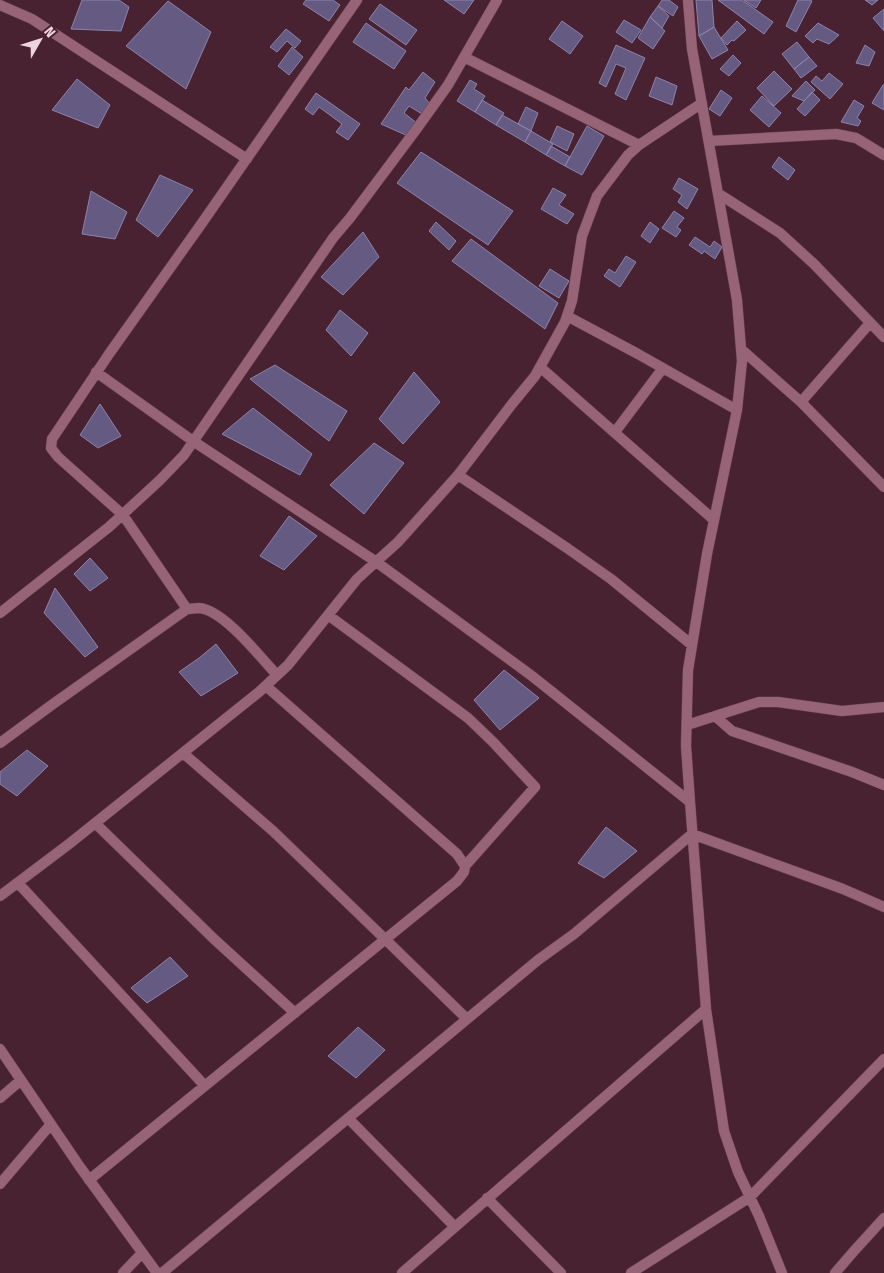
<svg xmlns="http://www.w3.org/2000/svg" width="884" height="1273" font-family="'Fira Sans Condensed',sans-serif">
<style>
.building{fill:#655b82;stroke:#8c82ac}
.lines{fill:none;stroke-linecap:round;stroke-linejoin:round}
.street-casing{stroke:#674251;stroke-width:11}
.street{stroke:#976477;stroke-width:10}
</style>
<rect width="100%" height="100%" fill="#492232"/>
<path class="building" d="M 82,0 L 119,0 L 129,7 L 121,31 L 71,29 Z
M 306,0 L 333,0 L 340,5 L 329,21 L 303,4 Z
M 444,0 L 474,0 L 464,14 Z
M 662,0 L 669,0 L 678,7 L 673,16 L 658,6 Z
M 696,0 L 712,0 L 714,27 L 699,36 Z
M 718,0 L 742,0 L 773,22 L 764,34 Z
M 744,0 L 761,0 L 756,8 Z
M 798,0 L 810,0 L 812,1 L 796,32 L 786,26 Z
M 865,0 L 878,0 L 872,5 Z
M 168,1 L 211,32 L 186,89 L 126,46 Z
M 380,4 L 417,30 L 406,45 L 369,19 Z
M 658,6 L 669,16 L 662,28 L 650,17 Z
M 884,9 L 884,31 L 873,18 Z
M 650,17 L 665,31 L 653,49 L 638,38 Z
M 624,20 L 641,30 L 632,43 L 616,32 Z
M 562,21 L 583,36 L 570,54 L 549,39 Z
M 737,21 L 746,30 L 734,41 L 732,40 L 727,45 L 721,38 Z
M 366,23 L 406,51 L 394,69 L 353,42 Z
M 818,23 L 839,35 L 829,44 L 817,39 L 813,43 L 805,36 Z
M 714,27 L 728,50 L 712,59 L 699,36 Z
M 286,29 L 301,41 L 295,48 L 287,41 L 277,52 L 270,47 Z
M 797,42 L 809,57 L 794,69 L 782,54 Z
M 616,45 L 645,58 L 626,100 L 615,94 L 626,68 L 616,64 L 606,87 L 599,83 Z
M 865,45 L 875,52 L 869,66 L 856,63 Z
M 292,47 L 303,57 L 289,75 L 278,66 Z
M 733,55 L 741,63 L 729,76 L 720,69 Z
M 809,57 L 817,66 L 801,78 L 794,69 Z
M 774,71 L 792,89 L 774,106 L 757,88 Z
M 423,72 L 435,82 L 425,98 L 430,104 L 422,114 L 409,106 L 404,113 L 418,124 L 408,136 L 381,124 L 406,87 L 409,90 Z
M 829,73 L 843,84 L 830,99 L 811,82 L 816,76 L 822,81 Z
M 656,77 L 677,86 L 672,105 L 649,96 Z
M 77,79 L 110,105 L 98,128 L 52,110 Z
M 470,80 L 477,84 L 474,89 L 485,96 L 475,112 L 457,101 Z
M 806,81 L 815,90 L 804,101 L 792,96 Z
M 883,85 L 884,85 L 884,110 L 872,103 Z
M 721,90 L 732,98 L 720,116 L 709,109 Z
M 812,92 L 820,100 L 805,116 L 797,109 Z
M 316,93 L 360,124 L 348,140 L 336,132 L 342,124 L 319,107 L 313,115 L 305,109 Z
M 762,96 L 781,113 L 769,127 L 750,110 Z
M 482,100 L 504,113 L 496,125 L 475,112 Z
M 854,100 L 864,106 L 857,118 L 861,121 L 858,126 L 841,122 Z
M 526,107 L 538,113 L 531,131 L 518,124 Z
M 502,115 L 531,131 L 525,142 L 496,125 Z
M 557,126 L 574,134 L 567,151 L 550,142 Z
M 587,126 L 604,136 L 582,175 L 565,166 Z
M 531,131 L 553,144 L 546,155 L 525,142 Z
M 551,146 L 570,157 L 565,166 L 546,155 Z
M 421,152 L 513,211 L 488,245 L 397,183 Z
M 779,157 L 795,170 L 788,180 L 772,167 Z
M 160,175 L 193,190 L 158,237 L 136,220 Z
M 679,178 L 698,189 L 687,209 L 678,202 L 682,195 L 673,189 Z
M 553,188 L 566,195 L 559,205 L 574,214 L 567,224 L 541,209 Z
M 91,191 L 127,212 L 115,239 L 82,234 Z
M 674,211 L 684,218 L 677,227 L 681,230 L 676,237 L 662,228 Z
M 436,222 L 456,241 L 449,250 L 429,231 Z
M 650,222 L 659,229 L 650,243 L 641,236 Z
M 363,232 L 379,257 L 343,295 L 321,277 Z
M 695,237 L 710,247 L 714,241 L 722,247 L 715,259 L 704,251 L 702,254 L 689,245 Z
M 471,239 L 558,303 L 545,329 L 452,261 Z
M 626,256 L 636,262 L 620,287 L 604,276 L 609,269 L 615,273 Z
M 550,269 L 569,281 L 559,298 L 539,286 Z
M 340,310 L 368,333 L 351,356 L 326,330 Z
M 275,365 L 347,411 L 329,441 L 250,379 Z
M 414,372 L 440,402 L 403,444 L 379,419 Z
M 100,404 L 121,436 L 98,448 L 80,435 Z
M 253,408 L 312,454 L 300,475 L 222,434 Z
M 374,443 L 404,463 L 364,514 L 330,485 Z
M 289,516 L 317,536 L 284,570 L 260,556 Z
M 90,558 L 108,578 L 90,591 L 74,574 Z
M 55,588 L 98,647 L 85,657 L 44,613 Z
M 216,644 L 238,673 L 201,696 L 179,672 L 199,658 Z
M 504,670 L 539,698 L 500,730 L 474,700 Z
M 27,750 L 48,766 L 17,796 L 0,784 L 0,772 Z
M 606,827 L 637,851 L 604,878 L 578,863 Z
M 170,957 L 188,976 L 147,1003 L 131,988 Z
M 358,1027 L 385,1050 L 356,1078 L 328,1056 Z"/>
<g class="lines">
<defs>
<path id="street" d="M 688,0 L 692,49 L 737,300 L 742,361 L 737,410 L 707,554 L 688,670 L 686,746 L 690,802 L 706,1009 L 724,1131 L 738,1172 L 759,1216 L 782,1273
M 0,5 L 32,19 L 247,159
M 464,57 L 639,145
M 709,141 L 836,134 L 856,138 L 884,155
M 719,194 L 780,233 L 814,264 L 884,337
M 567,316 L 638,354 L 737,410
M 741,349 L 801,402 L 884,487
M 540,367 L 714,520
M 96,372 L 193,441 L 375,561 L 532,676 L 690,802
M 801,402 L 870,323
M 615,432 L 663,368
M 458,475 L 567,548 L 611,579 L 692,645
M 187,609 L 123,515 L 58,457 L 51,448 L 52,439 L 109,354 L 202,223 L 357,0
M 0,613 L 109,527 L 160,480 L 184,455 L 333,238 L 350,218 L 418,127 L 448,85 L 497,0
M 328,615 L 468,718 L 493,742 L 535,787 L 465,866
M 715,716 L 732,731 L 744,735 L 852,772 L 884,785
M 687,725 L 759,702 L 778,702 L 842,711 L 884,707
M 0,743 L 53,704 L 187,609 C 191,609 195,608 199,608 C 224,610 260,657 277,675
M 183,753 L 273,831 L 385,939 L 467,1019
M 95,823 L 214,939 L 295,1013
M 18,883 L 205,1086
M 0,896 L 69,844 L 259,692 L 288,665 L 357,579 L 398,542 L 458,475 L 512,404 L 535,376 L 565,322 L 572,301 L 582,236 L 597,196 L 628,155 L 639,145 L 702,103
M 0,1049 L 80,1167 L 157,1273
M 0,1098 L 21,1080
M 348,1118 L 455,1227
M 89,1180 L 457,881 L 464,872 L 465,866 L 457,854 L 266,686
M 0,1184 L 51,1124
M 487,1198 L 561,1273
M 123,1273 L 142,1253
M 162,1273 L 538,960 L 574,934 L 692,834 L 843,889 L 884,907
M 402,1273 L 706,1009
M 631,1273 L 750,1197 L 884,1059
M 835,1273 L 854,1251 L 884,1218"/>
</defs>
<use href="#street" class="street-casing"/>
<use href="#street" class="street"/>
</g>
<g transform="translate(40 40) rotate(51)" stroke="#492232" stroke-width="4" paint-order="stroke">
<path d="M0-4L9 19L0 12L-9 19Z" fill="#eed4dc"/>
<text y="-8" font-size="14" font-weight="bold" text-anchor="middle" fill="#eed4dc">N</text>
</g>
</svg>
